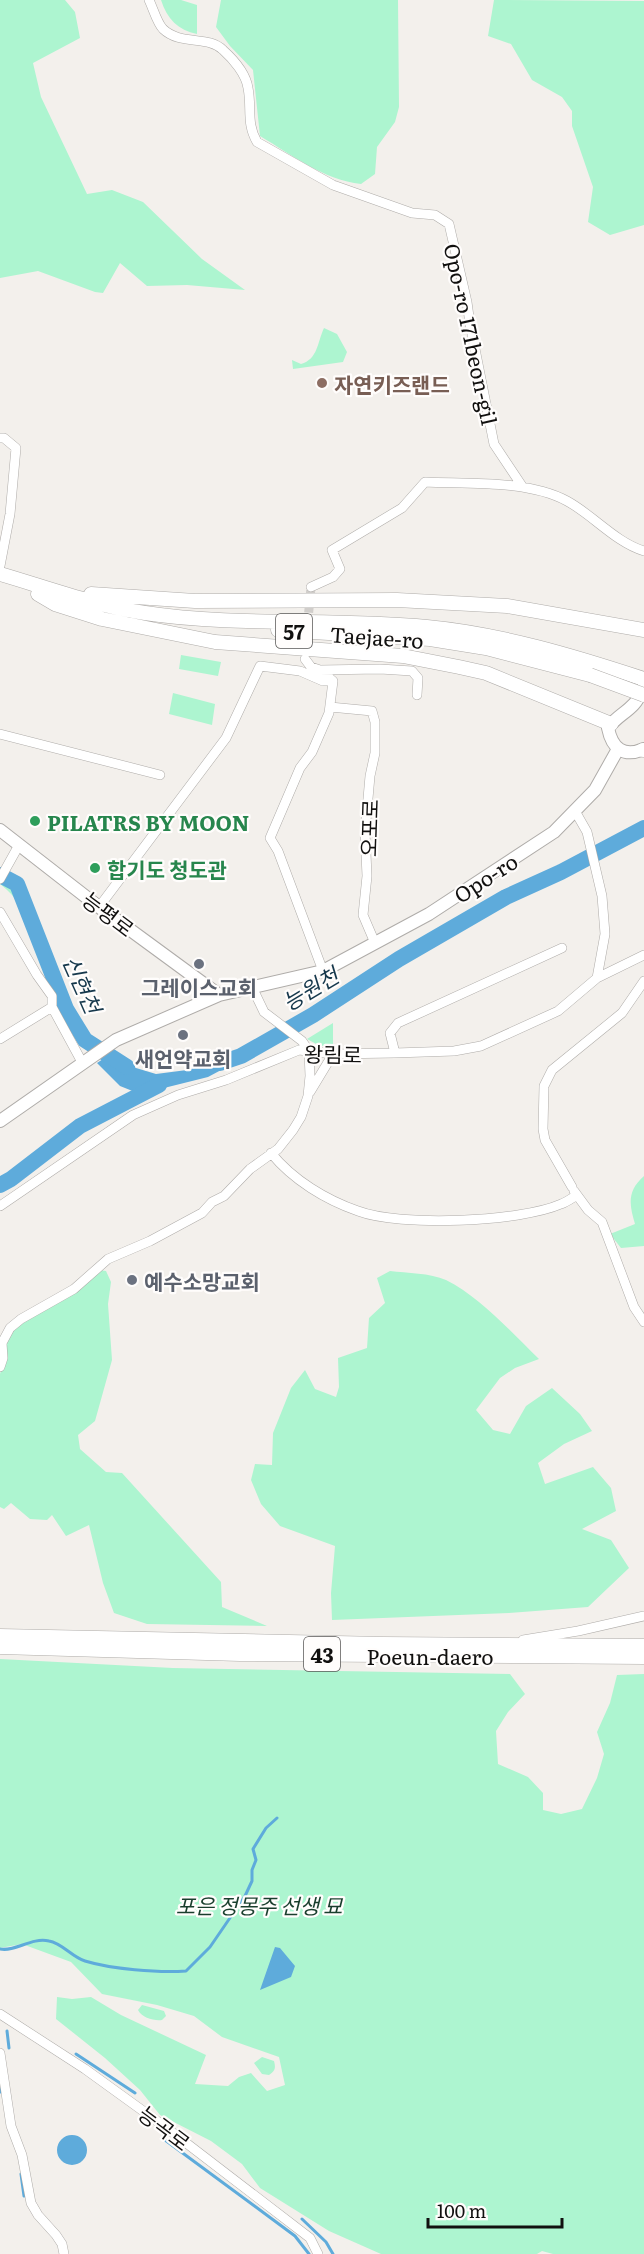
<svg xmlns="http://www.w3.org/2000/svg" width="644" height="2254" font-family="Literata,'Noto Sans KR',serif">
<style>
.green{fill:#adf5d0}
.water{fill:#5eabdb}
.lines{fill:none;stroke-linecap:round;stroke-linejoin:round}
.stream{stroke:#5eabdb;stroke-width:3}
.river{stroke:#5eabdb;stroke-width:16}
.minor-tunnel{stroke:#d1cecb;stroke-width:9;stroke-dasharray:9 4.5;stroke-linecap:butt}
.minor-casing{stroke:#afaca9;stroke-width:10}
.major-casing{stroke:#afaca9;stroke-width:14}
.highway-casing{stroke:#afaca9;stroke-width:15}
.minor{stroke:#fff;stroke-width:9}
.major{stroke:#fff;stroke-width:12}
.highway{stroke:#fff;stroke-width:14}
.highway-bridge-casing{stroke:#afaca9;stroke-width:15;stroke-linecap:butt}
.highway-bridge{stroke:#fff;stroke-width:14}
.education-dot{fill:#8d6e63;stroke:#fffdfc;stroke-width:2}
.leisure-dot{fill:#2e9e5b;stroke:#fffdfc;stroke-width:2}
.worship-dot{fill:#6b7280;stroke:#fffdfc;stroke-width:2}
.labels{text-anchor:middle;dominant-baseline:central;stroke-width:4.5;stroke-linejoin:round;paint-order:stroke}
.shield{fill:#fffdfc;stroke:#585756;stroke-width:1.5}
.shield-label{font-size:20px;font-weight:bold;fill:#11100f}
.street-label{font-size:21px;fill:#11100f;stroke:#fffdfc}
.education-label{font-size:21px;font-weight:bold;fill:#785e54;stroke:#fffdfc;text-anchor:start}
.leisure-label{font-size:21px;font-weight:bold;fill:#27864d;stroke:#fffdfc;text-anchor:start}
.worship-label{font-size:21px;font-weight:bold;fill:#5b616d;stroke:#fffdfc}
.park-label{font-size:21px;font-style:italic;fill:#193e2d;stroke:#fffdfc}
.water-label{font-size:22px;font-style:italic;fill:#16384c;stroke:#fffdfc}
</style>
<rect width="100%" height="100%" fill="#f3f0ec"/>
<path class="green" d="M 0,0 L 65,0 L 75,12 L 80,38 L 33,63 L 41,97 L 87,194 L 112,190 L 143,202 L 202,259 L 245,290 L 187,285 L 147,286 L 120,263 L 103,293 L 95,292 L 38,271 L 0,278 Z
M 161,0 L 181,0 L 197,5 L 197,34 C 178,30 167,19 161,0 Z
M 221,0 L 398,0 L 399,107 L 395,122 L 377,147 L 375,174 L 361,184 C 324,180 292,155 260,136 L 253,70 L 230,46 L 216,27 Z
M 494,0 L 644,1 L 644,225 L 610,235 L 588,222 L 593,187 L 572,126 L 572,111 L 562,97 L 532,80 L 511,44 L 488,36 Z
M 324,328 L 337,334 L 347,352 L 343,362 L 293,369 L 292,360 L 301,364 C 318,359 317,343 324,328 Z
M 181,655 L 221,662 L 218,676 L 179,669 Z
M 173,693 L 215,704 L 212,725 L 169,714 Z
M 4,878 L 16,885 L 34,933 C 26,913 17,897 0,884 Z
M 333,1023 L 333,1045 L 320,1046 L 307,1039 Z
M 644,1176 L 644,1246 L 621,1248 L 610,1234 L 635,1224 C 629,1204 627,1191 644,1176 Z
M 99,1270 L 106,1271 L 111,1282 L 108,1304 L 112,1360 L 95,1421 L 78,1435 L 80,1449 L 106,1472 L 122,1473 L 221,1582 L 222,1607 L 267,1626 L 147,1624 L 114,1613 L 103,1583 L 89,1525 L 66,1536 L 52,1515 L 47,1520 L 30,1519 L 11,1503 L 4,1509 L 0,1507 L 0,1374 L 5,1357 L 5,1344 L 13,1328 Z
M 390,1271 C 407,1273 430,1273 446,1280 C 480,1297 512,1333 539,1359 L 515,1368 L 500,1378 L 476,1410 L 493,1430 L 510,1434 L 526,1406 L 552,1388 L 580,1414 L 592,1431 L 564,1444 L 538,1463 L 545,1484 L 593,1467 L 611,1488 L 616,1511 L 582,1529 L 611,1540 L 629,1568 L 588,1607 L 509,1613 L 332,1620 L 331,1593 L 335,1546 L 280,1526 L 261,1504 L 251,1480 L 255,1464 L 272,1465 L 273,1433 L 291,1388 L 305,1370 L 315,1389 L 336,1397 L 339,1387 L 338,1358 L 367,1348 L 369,1318 L 385,1303 L 377,1278 Z
M 0,1659 L 173,1668 L 510,1674 L 525,1694 L 508,1712 L 496,1731 L 498,1764 L 528,1777 L 543,1793 L 543,1810 L 561,1814 L 582,1809 L 597,1778 L 604,1754 L 597,1732 L 610,1703 L 617,1675 L 644,1674 L 644,2254 L 553,2254 L 542,2251 L 537,2254 L 381,2254 L 329,2231 L 260,2188 L 242,2164 L 211,2141 L 160,2115 L 140,2090 L 105,2058 L 56,2019 L 57,1997 L 72,1999 L 91,1997 L 121,2015 L 206,2055 L 195,2084 L 228,2086 L 239,2077 L 251,2073 L 267,2091 L 285,2085 L 279,2057 L 222,2037 L 194,2016 L 157,2005 L 102,1994 L 71,1962 L 22,1944 L 0,1948 Z
M 142,2005 L 164,2011 L 166,2016 L 162,2020 C 154,2021 142,2018 138,2010 Z
M 262,2057 L 274,2061 C 276,2068 275,2071 269,2075 L 262,2074 L 254,2063 Z"/>
<path class="water" d="M 259,1045 L 238,1061 L 208,1077 L 140,1094 L 120,1086 L 97,1063 L 112,1053 L 136,1068 L 156,1074 L 187,1070 L 241,1056 Z
M 275,1947 L 280,1948 L 295,1966 L 291,1977 L 260,1990 Z
M57 2150a15 15 0 1 1 30 0a15 15 0 1 1-30 0Z"/>
<g class="lines">
<path class="stream" d="M 0,1949 C 16,1952 31,1937 49,1941 C 62,1943 72,1957 85,1961 C 111,1969 158,1973 186,1971 L 210,1947 L 245,1896 L 252,1881 L 252,1870 L 256,1860 L 253,1849 L 266,1828 L 277,1818
M 7,2031 L 9,2048
M 76,2054 L 135,2093
M 0,2088 L 1,2092
M 165,2140 L 295,2236 L 309,2254
M 21,2174 L 24,2196
M 302,2219 L 326,2242 L 333,2254"/>
<path class="river" d="M 0,875 L 17,884 L 66,1009 L 85,1040 L 127,1067
M 220,1063 L 241,1056 L 313,1015 L 399,959 L 506,897 L 561,872 L 644,828
M 0,1185 L 11,1179 L 80,1126 L 159,1085"/>
<path class="minor-tunnel" d="M 305,653 L 311,587"/>
<defs>
<path id="minor" d="M 149,0 C 153,8 157,23 163,29 C 181,46 208,35 223,50 C 233,59 246,74 248,88 C 252,108 246,123 257,142 L 333,185 L 412,213 L 435,215 L 449,224 L 467,302 L 470,324 L 494,444 L 522,486
M 0,438 L 4,438 L 16,448 L 10,514 L 0,566
M 311,587 L 333,577 L 340,569 L 332,550 L 402,508 L 425,482 C 469,484 528,480 567,501 C 593,515 615,542 644,551
M 305,659 L 311,667 L 320,670 L 333,681 L 329,713 L 312,752 L 300,768 L 270,838 L 278,851 L 323,971
M 320,670 L 380,669 L 412,671 L 418,678 L 417,695
M 330,707 L 372,711 L 375,722 L 375,753 L 370,776 L 365,832 L 367,876 L 363,915 L 375,943
M 0,734 L 160,775
M 575,811 L 587,832 L 602,896 L 605,934 L 597,978
M 0,879 L 19,845
M 99,907 L 226,738 L 260,666 L 300,671 L 323,681 L 333,681
M 0,912 L 37,975 L 52,996 L 52,1007
M 0,1039 L 52,1007 L 83,1064
M 395,1053 L 390,1033 L 398,1023 L 562,948
M 310,1092 L 333,1054
M 271,1153 C 293,1180 326,1200 358,1211 C 400,1227 520,1222 561,1204 C 567,1202 572,1198 577,1195
M 572,1187 L 545,1140 L 543,1129 L 544,1086 L 552,1070 L 622,1013 L 644,981
M 574,1191 L 588,1210 L 602,1222 L 634,1307 L 644,1322
M 0,1206 L 133,1115 L 178,1095 L 226,1080 L 299,1050 L 333,1054 L 395,1053 L 454,1051 L 481,1046 L 558,1011 L 597,978 L 644,955
M 0,1367 L 3,1358 L 2,1343 L 10,1328 L 21,1319 L 74,1289 L 108,1259 L 150,1241 L 202,1213 L 212,1202 L 224,1196 L 250,1169 L 278,1149 L 293,1130 L 301,1117 L 308,1096 L 310,1076 L 309,1051 L 302,1041 L 264,1012 L 252,987
M 523,1640 L 578,1631 L 644,1616
M 0,2014 L 85,2069 L 168,2129 L 310,2238 L 318,2254
M 0,2053 L 11,2126 L 22,2155 L 31,2203 L 38,2215 L 56,2235 L 62,2244 L 64,2254"/>
<path id="major" d="M 644,686 C 641,692 639,699 634,704 C 626,713 616,717 608,728 C 612,748 623,758 644,749
M 0,830 L 99,907 L 219,995
M 0,1121 L 116,1040 L 219,995 L 323,971 L 429,914 L 554,832 L 595,790 L 618,749"/>
<path id="highway" d="M 0,574 C 48,588 96,606 145,613 C 238,627 334,618 427,627 C 501,634 574,656 644,679
M 38,594 L 55,604 L 102,619 L 215,642 L 403,656 L 459,667 L 486,673 L 611,724
M 91,594 L 195,601 L 397,600 L 507,606 L 644,630
M 278,630 L 430,639 L 486,648 L 590,675
M 643,750 L 644,750
M 0,1636 L 383,1644 L 644,1646
M 0,1647 L 240,1654 L 644,1657"/>
</defs>
<use href="#minor" class="minor-casing"/>
<use href="#major" class="major-casing"/>
<use href="#highway" class="highway-casing"/>
<use href="#minor" class="minor"/>
<use href="#major" class="major"/>
<use href="#highway" class="highway"/>
<defs>
<path id="highway-bridge" d="M 590,675 L 644,695"/>
</defs>
<use href="#highway-bridge" class="highway-bridge-casing"/>
<use href="#highway-bridge" class="highway-bridge"/>
</g>
<circle class="education-dot" cx="322" cy="383" r="6"/>
<g class="leisure-dot">
<circle cx="35" cy="821" r="6"/>
<circle cx="95" cy="868" r="6"/>
</g>
<g class="worship-dot">
<circle cx="199" cy="964" r="6"/>
<circle cx="183" cy="1035" r="6"/>
<circle cx="132" cy="1280" r="6"/>
</g>
<g class="labels">
<g class="shield">
<rect x="276" y="614" width="36" height="34" rx="4.5"/>
<rect x="304" y="1637" width="36" height="34" rx="4.5"/>
</g>
<g class="shield-label">
<text x="294" y="631">57</text>
<text x="322" y="1654">43</text>
</g>
<g class="street-label">
<text transform="translate(472 334) rotate(78)">Opo-ro 171beon-gil</text>
<text transform="translate(377 636) rotate(4)">Taejae-ro</text>
<text transform="translate(368 828) rotate(-88)">오포로</text>
<text transform="translate(485 877) rotate(-33)">Opo-ro</text>
<text transform="translate(109 913) rotate(37)">능평로</text>
<text transform="translate(333 1053) rotate(1)">왕림로</text>
<text x="430" y="1655">Poeun-daero</text>
<text transform="translate(165 2127) rotate(37)">능곡로</text>
</g>
<g class="education-label">
<text x="334" y="383">자연키즈랜드</text>
</g>
<g class="leisure-label">
<text x="47" y="821">PILATRS BY MOON</text>
<text x="107" y="868">합기도 청도관</text>
</g>
<g class="worship-label">
<text x="199" y="986">그레이스교회</text>
<text x="183" y="1057">새언약교회</text>
<text x="144" y="1280" text-anchor="start">예수소망교회</text>
</g>
<g class="park-label">
<text x="259" y="1904">포은 정몽주 선생 묘</text>
</g>
<g class="water-label">
<text transform="translate(83 984) rotate(66)">신현천</text>
<text transform="translate(310 988) rotate(-31)">능원천</text>
</g>
</g>
<path d="M428 2218v9h134v-9" fill="none" stroke="#11100f" stroke-width="3"/>
<text x="437" y="2218" font-size="18" fill="#11100f" stroke="#fffdfc" stroke-width="4.5" paint-order="stroke">100 m</text>
</svg>
